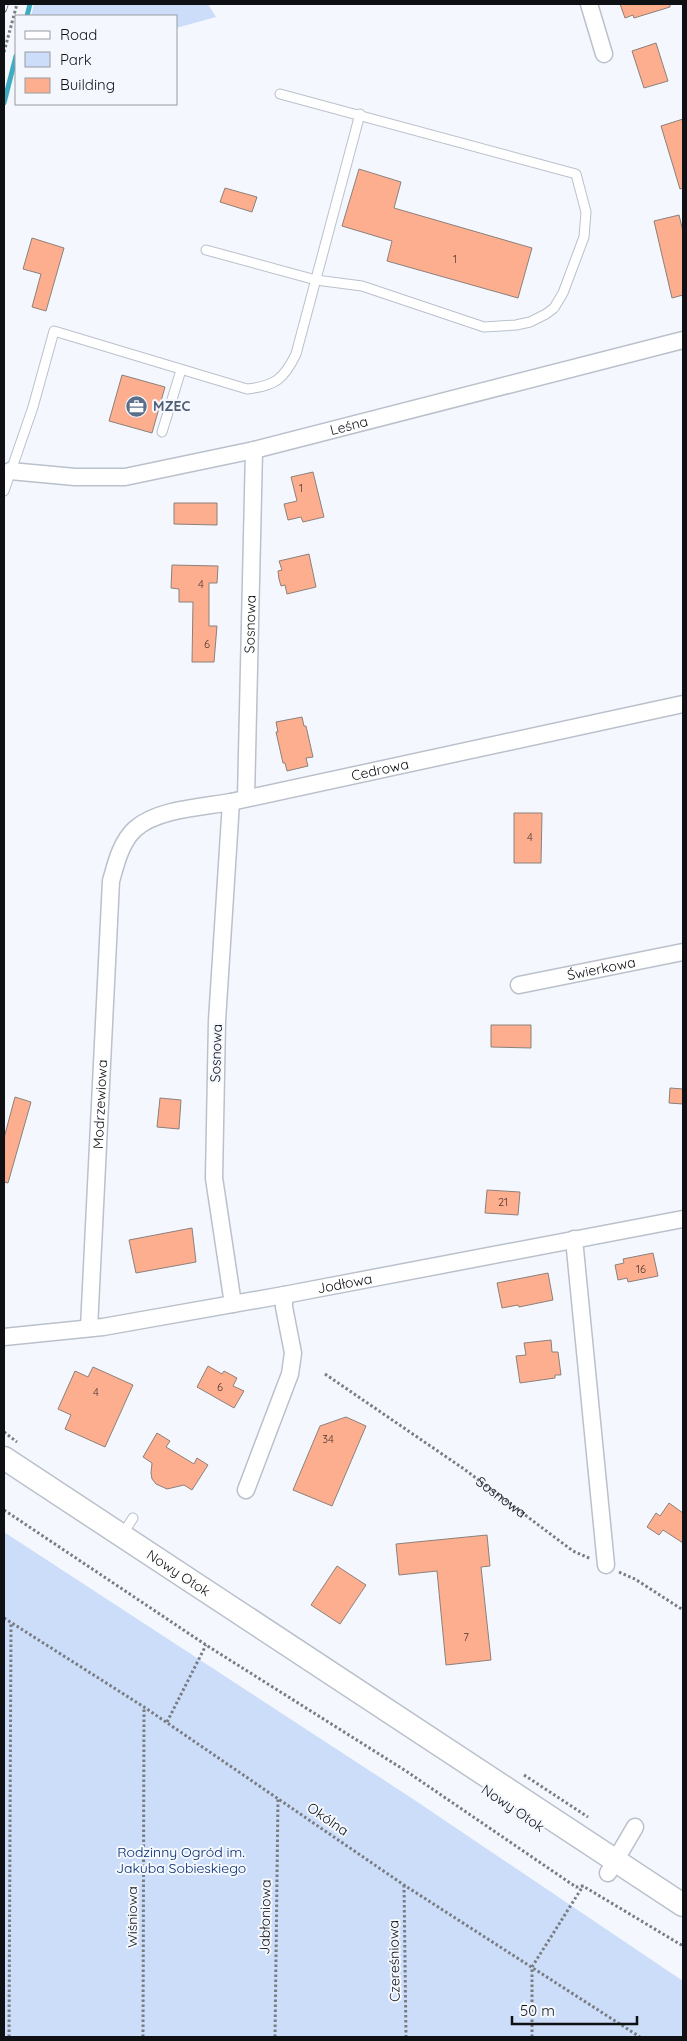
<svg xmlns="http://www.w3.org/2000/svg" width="687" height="2041" font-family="Quicksand,sans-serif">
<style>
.green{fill:#ccddf9}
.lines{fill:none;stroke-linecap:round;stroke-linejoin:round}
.stream{stroke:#3eacc2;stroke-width:5}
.building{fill:#fcae8e;stroke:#8c807b}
.service-casing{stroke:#bac1cb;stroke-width:11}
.minor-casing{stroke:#bac1cb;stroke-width:19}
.secondary-casing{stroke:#bac1cb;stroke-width:25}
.path{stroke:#797c80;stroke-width:3;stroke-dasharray:2.5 2.5;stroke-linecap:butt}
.service{stroke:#fff;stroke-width:9}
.minor{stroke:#fff;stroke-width:16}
.secondary{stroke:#fff;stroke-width:22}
.rail-casing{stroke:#5f6267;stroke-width:5.5}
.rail{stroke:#f4f8fe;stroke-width:4;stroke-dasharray:11;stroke-linecap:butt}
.labels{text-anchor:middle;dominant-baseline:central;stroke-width:4;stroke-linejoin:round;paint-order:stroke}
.number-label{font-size:11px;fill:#4a3832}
.service-label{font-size:14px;font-weight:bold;fill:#4e5e75;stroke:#f4f8fe;text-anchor:start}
.street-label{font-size:14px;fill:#0e1014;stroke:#f4f8fe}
.park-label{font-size:14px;fill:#01296d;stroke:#f4f8fe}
</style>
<rect width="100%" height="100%" fill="#f4f8fe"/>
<path class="green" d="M 34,4 L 208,4 L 216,17 L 176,28 L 176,16 L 31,16 Z
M 4,1532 L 413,1799 L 683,1981 L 683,2037 L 4,2037 Z"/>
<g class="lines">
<path class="stream" d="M 27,16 L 30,4
M 4,103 L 16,56"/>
</g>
<path class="building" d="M 620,4 L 670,4 L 670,7 L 634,18 L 633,15 L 625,18 Z
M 656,43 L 668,81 L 644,88 L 632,51 Z
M 683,119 L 683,188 L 680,189 L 661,126 Z
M 359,169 L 401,182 L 394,208 L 532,248 L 518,298 L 387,261 L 392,241 L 342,226 Z
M 225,188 L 257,197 L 252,212 L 220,202 Z
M 679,215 L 683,231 L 683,295 L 672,298 L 654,221 Z
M 32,238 L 64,248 L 46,311 L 32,307 L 41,274 L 23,269 Z
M 122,375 L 165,387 L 152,433 L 109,421 Z
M 313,472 L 324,517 L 303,522 L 301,517 L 288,520 L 284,504 L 297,501 L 291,477 Z
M 174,503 L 217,503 L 217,525 L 174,524 Z
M 309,554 L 316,587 L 287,594 L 285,585 L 281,586 L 279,579 L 278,571 L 282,570 L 279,561 Z
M 172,565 L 218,566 L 217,583 L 209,583 L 209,626 L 217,626 L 214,662 L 192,662 L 193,602 L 179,602 L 179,589 L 171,588 Z
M 302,717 L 304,726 L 306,726 L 313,757 L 306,758 L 308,766 L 287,771 L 285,763 L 283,763 L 276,732 L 278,732 L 276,722 Z
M 514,813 L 542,813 L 541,863 L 514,863 Z
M 491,1025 L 531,1025 L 531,1048 L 491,1047 Z
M 670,1088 L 683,1089 L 683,1104 L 669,1103 Z
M 15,1097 L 31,1102 L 8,1183 L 4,1182 L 4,1138 Z
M 160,1098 L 181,1100 L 179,1129 L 157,1127 Z
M 487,1190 L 520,1192 L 518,1215 L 485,1213 Z
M 192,1228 L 196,1262 L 136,1273 L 129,1240 Z
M 653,1253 L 658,1276 L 628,1282 L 627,1278 L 618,1280 L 615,1265 L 624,1263 L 623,1259 Z
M 548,1273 L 553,1300 L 519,1307 L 518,1305 L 502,1308 L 497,1283 Z
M 551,1340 L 552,1352 L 558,1352 L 561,1375 L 555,1375 L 555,1378 L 520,1383 L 516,1356 L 526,1355 L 524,1343 Z
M 208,1366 L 222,1374 L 224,1371 L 237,1378 L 233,1386 L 244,1391 L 234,1408 L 197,1387 Z
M 93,1367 L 133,1385 L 105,1447 L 65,1429 L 71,1415 L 58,1409 L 75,1371 L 88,1377 Z
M 346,1417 L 366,1426 L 332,1506 L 293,1490 L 320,1426 Z
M 157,1433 L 170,1441 L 166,1447 L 194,1464 L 197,1458 L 208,1465 L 192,1490 L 184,1485 L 167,1489 L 156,1484 L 152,1479 L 151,1473 L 152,1463 L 143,1457 Z
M 669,1503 L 683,1513 L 683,1543 L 663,1530 L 659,1535 L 647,1527 L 656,1513 L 660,1516 Z
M 487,1535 L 490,1566 L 481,1567 L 491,1660 L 446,1665 L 437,1571 L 399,1575 L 396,1544 Z
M 337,1566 L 366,1585 L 340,1624 L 311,1605 Z"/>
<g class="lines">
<defs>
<path id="service" d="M 206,250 L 316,280 L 362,286 L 484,327 L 516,325 L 530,322 L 546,314 L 554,308 L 563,293 L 584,237 L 586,212 L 576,174 L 280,94
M 162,432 L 181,370
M 4,491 L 33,407 L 54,331 L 247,389 C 275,386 284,379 296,354 L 360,114
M 122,1535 L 133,1518"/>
<g id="minor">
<path d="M 589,4 L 604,54"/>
<path id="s2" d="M 10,471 L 75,477 L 125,477 L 254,450 L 683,340"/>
<path id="s3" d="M 246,798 L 254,450"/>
<path d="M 231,802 L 217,1021 L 214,1178 L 233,1304"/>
<path id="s4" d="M 519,985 L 683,952"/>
<path d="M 574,1239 L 606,1565"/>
<path id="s5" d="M 89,1328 L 111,881 C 116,863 121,842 135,829 C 157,809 203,807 231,802 L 683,704"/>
<path id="s6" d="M 4,1337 L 103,1327 L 284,1295 L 683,1219"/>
<path d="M 246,1490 L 290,1374 L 293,1353 L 284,1307 L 284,1295"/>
<path d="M 608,1873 L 635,1827"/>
</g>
<g id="secondary">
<path id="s7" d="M 4,1458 L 683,1905"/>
</g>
</defs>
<use href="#service" class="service-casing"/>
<use href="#minor" class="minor-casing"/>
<use href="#secondary" class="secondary-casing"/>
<g class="path">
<path d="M 4,52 L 17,4"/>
<path id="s1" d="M 325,1374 L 464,1469 L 573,1551 L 591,1559"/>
<path d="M 4,1432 L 17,1442"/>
<path d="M 4,1510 L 206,1645 L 406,1771 L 576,1887 L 583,1886 L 683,1946"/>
<path d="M 619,1572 L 635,1579 L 683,1610"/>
<path d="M 4,1618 L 144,1707 L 404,1885 L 640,2037"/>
<path d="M 167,1722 L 206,1645"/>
<path d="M 524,1775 L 588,1817"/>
<path d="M 404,1885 L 406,2037"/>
<path d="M 9,2037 L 11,1623"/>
<path d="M 143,2037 L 144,1707"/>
<path d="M 275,2037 L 278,1798"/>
<path d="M 532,2037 L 532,1967 L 583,1886"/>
</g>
<use href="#service" class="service"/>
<use href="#minor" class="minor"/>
<use href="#secondary" class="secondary"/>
<defs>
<path id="rail" d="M 4,10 L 6,4"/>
</defs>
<use href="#rail" class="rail-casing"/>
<use href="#rail" class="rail"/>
</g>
<defs>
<symbol id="office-disc" viewBox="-11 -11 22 22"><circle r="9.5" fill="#5c6f8a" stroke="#f4f8fe"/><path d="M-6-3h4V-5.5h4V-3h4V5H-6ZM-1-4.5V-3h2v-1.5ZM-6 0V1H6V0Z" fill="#fff"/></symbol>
</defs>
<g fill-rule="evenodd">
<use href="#office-disc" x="124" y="394" width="25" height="25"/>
</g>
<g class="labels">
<g class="number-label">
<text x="455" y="259">1</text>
<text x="301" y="488">1</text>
<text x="201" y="584">4</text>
<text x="207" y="644">6</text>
<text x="530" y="837">4</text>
<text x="503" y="1202">21</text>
<text x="641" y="1269">16</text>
<text x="220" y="1387">6</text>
<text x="96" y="1392">4</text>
<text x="328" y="1439">34</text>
<text x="466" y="1637">7</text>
</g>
<g class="service-label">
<text x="153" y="406">MZEC</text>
</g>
<g class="street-label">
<text stroke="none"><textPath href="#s2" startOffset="345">Leśna</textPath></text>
<text stroke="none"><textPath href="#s3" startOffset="174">Sosnowa</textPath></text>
<text stroke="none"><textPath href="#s5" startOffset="759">Cedrowa</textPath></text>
<text stroke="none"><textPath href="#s4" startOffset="84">Świerkowa</textPath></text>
<text transform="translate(216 1053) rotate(-88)">Sosnowa</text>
<text stroke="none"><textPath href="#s5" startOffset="224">Modrzewiowa</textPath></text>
<text stroke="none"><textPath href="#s6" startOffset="345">Jodłowa</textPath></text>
<text stroke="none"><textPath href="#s1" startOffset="215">Sosnowa</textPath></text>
<text stroke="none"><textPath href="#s7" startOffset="209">Nowy Otok</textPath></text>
<text transform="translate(513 1808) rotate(34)">Nowy Otok</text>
<text transform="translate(328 1819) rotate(35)">Okólna</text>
<text transform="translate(132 1917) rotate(-90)">Wiśniowa</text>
<text transform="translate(265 1917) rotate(-89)">Jabłoniowa</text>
<text transform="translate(394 1961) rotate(-91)">Czereśniowa</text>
</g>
<g class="park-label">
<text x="181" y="1852">Rodzinny Ogród im.<tspan x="181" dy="16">Jakuba Sobieskiego</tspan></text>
</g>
</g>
<rect width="687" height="2041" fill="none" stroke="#0e1014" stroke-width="10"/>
<rect x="15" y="15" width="162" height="90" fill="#f4f8fe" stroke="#989ba0"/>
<rect x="25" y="31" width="25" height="8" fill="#ffffff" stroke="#989ba0"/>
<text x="60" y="40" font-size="15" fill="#0e1014">Road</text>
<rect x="25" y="52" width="25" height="15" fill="#ccddf9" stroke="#989ba0"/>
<text x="60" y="65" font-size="15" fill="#0e1014">Park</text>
<rect x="25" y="78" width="25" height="15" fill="#fcae8e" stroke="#989ba0"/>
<text x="60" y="90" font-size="15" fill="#0e1014">Building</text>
<path d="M512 2016v8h125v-8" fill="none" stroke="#0e1014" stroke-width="2.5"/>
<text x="520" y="2016" font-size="15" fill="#0e1014" stroke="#f4f8fe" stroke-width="4" paint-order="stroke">50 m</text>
</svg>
